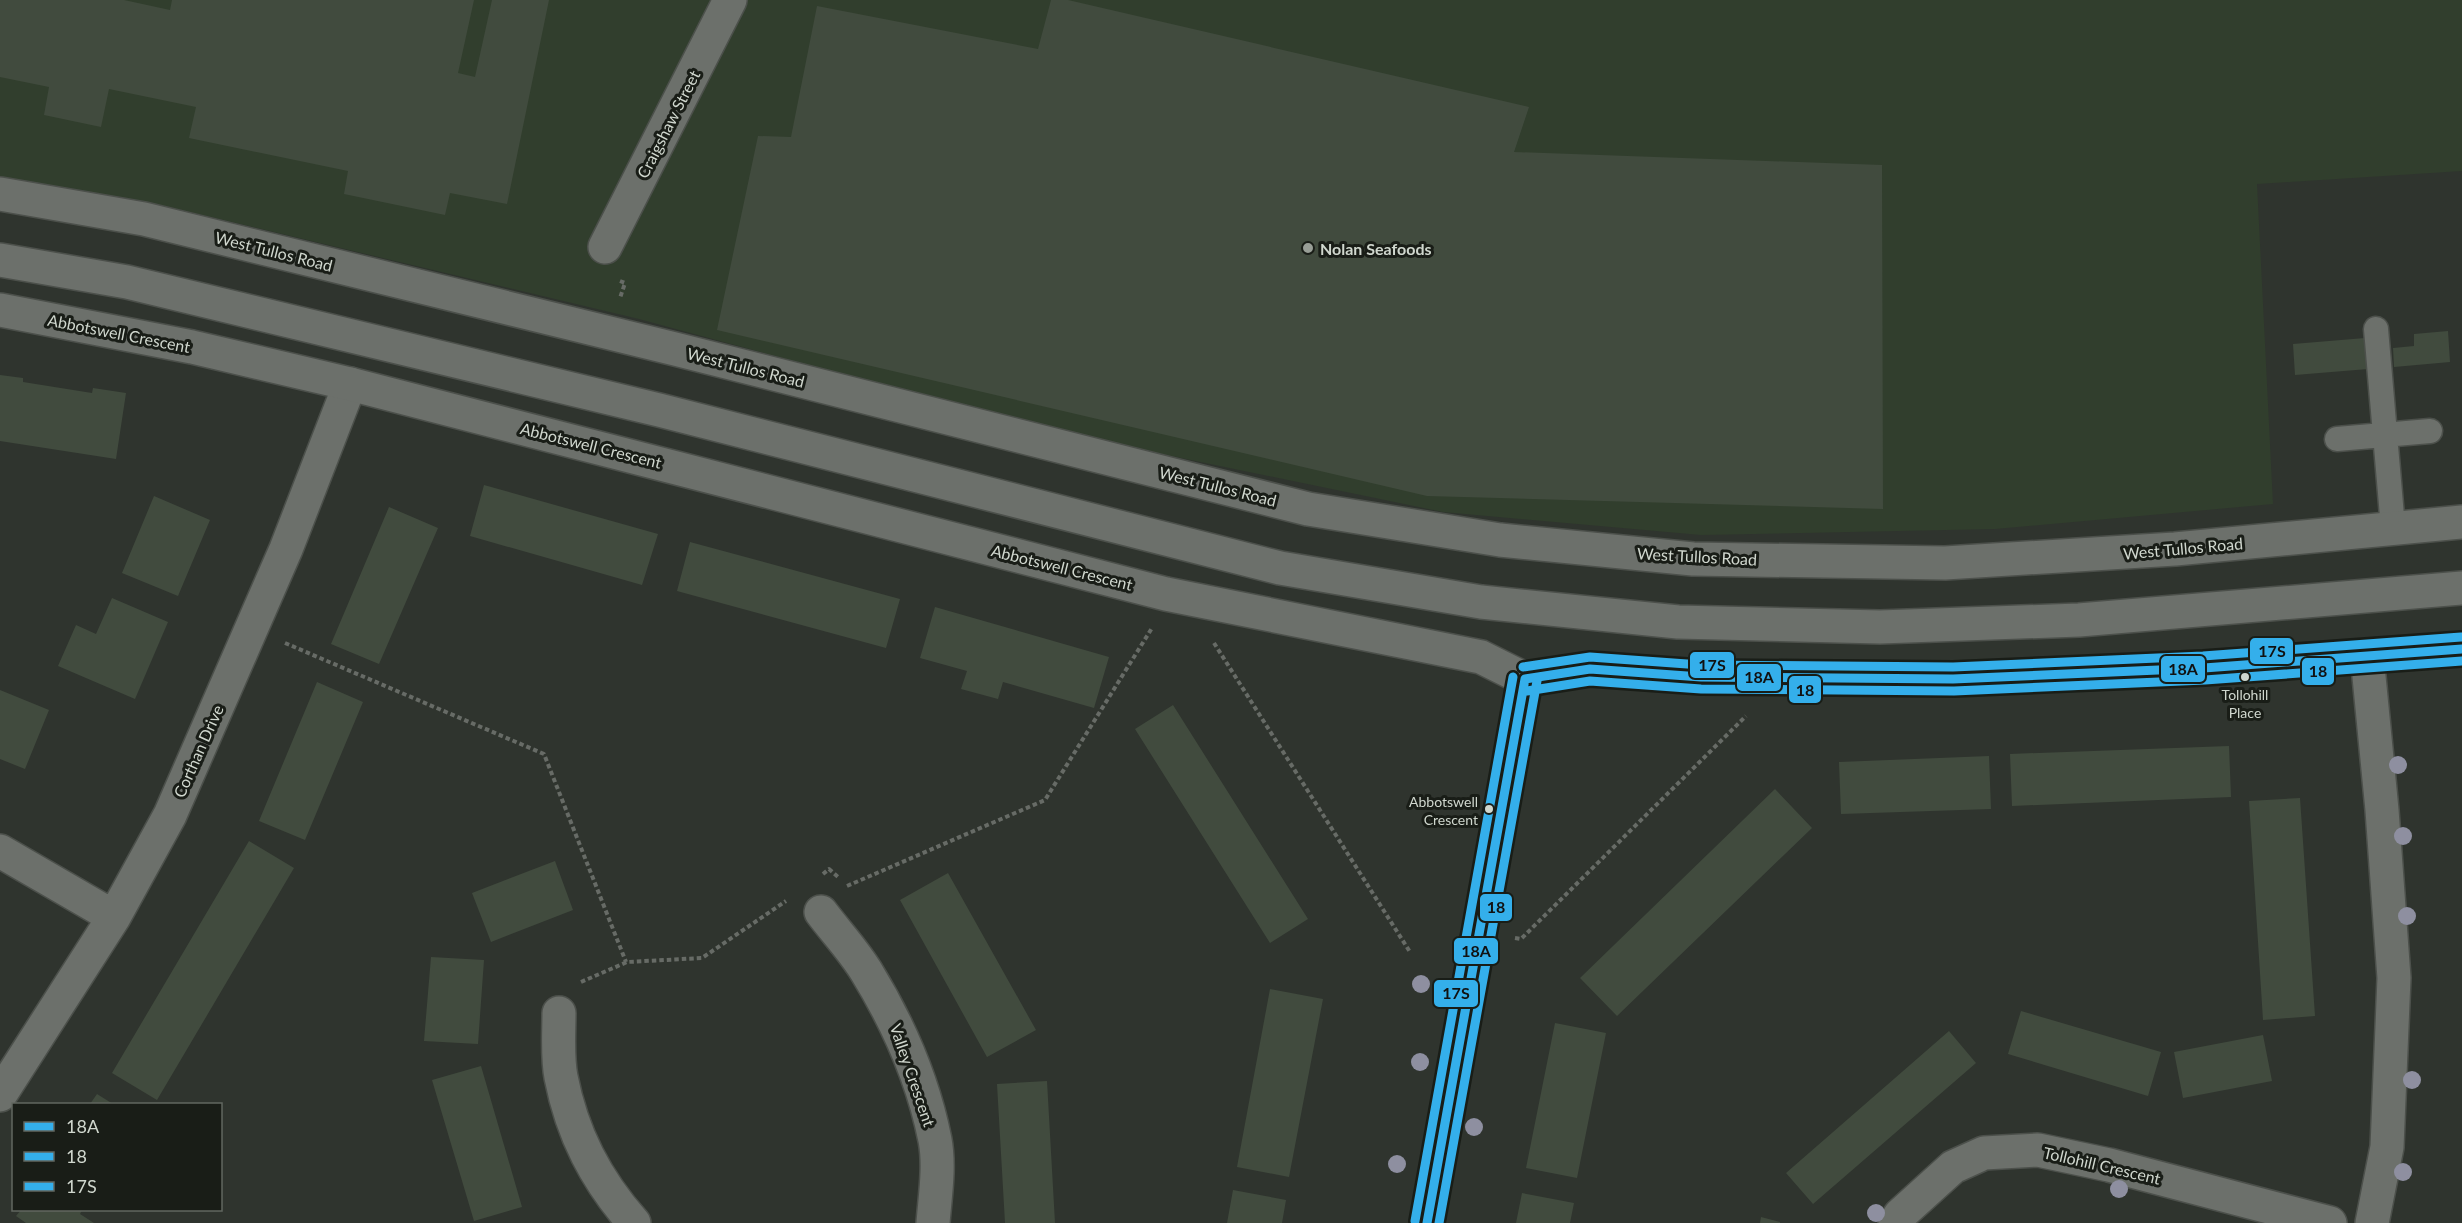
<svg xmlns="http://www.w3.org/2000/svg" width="2462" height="1223" font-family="Lato,sans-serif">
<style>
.built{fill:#313e2d}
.building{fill:#414b3e}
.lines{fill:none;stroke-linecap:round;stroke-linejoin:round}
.lane-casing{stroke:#4c504b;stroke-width:27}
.street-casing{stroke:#4c504b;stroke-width:36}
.secondary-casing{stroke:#4c504b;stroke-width:36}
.path{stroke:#676b66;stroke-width:4;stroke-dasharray:4.5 3;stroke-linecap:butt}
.lane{stroke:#6c706b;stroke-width:24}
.street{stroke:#6c706b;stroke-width:33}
.secondary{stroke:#6c706b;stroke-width:33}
.bus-1-casing{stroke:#191d17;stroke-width:14}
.bus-2-casing{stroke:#191d17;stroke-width:14}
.bus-3-casing{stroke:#191d17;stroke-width:14}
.bus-1{stroke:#34afeb;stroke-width:9}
.bus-2{stroke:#34afeb;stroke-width:9}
.bus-3{stroke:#34afeb;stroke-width:9}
.tree{fill:#8e8fa0}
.poi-dot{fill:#989e96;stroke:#191d17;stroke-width:2}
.bus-dot{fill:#d0d7ce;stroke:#191d17;stroke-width:2}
.labels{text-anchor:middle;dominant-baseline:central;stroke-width:6;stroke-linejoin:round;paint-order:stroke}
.bus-label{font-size:14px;fill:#d0d7ce;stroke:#191d17}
.street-label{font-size:16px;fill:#d0d7ce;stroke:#191d17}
.poi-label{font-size:16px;font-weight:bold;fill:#d0d7ce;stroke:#191d17;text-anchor:start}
.line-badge{stroke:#191d17;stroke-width:2}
.pale-badge-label{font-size:16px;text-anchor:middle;font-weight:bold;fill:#111}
</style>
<rect width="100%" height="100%" fill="#2f342e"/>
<path class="built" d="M 0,0 L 2462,0 L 2462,171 L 2257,184 L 2273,504 L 1995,529 L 1701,535 L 1443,512 L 1055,432 L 639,319 L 160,205 L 0,185 Z"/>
<path class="building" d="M 0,0 L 124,0 L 170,10 L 172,0 L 474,0 L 458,73 L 475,77 L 492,0 L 549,0 L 507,204 L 450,193 L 445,215 L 344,194 L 348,171 L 189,138 L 196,107 L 109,89 L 101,127 L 44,115 L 49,87 L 0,77 Z
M 1051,0 L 1068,0 L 1529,107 L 1514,152 L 1882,165 L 1883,509 L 1427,496 L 717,330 L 758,136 L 791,137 L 817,6 L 1038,49 Z
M 2448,331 L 2450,362 L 2394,367 L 2393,348 L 2414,346 L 2414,334 Z
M 2365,338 L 2368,369 L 2295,375 L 2293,344 Z
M 0,375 L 23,378 L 23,382 L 92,393 L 93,388 L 126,393 L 116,459 L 0,441 Z
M 484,485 L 658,534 L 642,585 L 470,536 Z
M 154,496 L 210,520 L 178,596 L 122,573 Z
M 389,507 L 438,528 L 379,664 L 331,644 Z
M 690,542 L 900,599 L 886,648 L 677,591 Z
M 112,598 L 168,622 L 135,699 L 58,666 L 76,625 L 96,634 Z
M 935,607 L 1109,657 L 1094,708 L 1003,682 L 998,699 L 961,689 L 967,671 L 920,658 Z
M 317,682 L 363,702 L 305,840 L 259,821 Z
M 0,690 L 49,710 L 25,769 L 0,759 Z
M 1173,705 L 1308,919 L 1270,943 L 1135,729 Z
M 2229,746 L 2231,797 L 2012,806 L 2010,754 Z
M 1989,756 L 1991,809 L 1841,814 L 1839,762 Z
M 1775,789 L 1812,828 L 1617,1016 L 1580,978 Z
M 2300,798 L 2315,1016 L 2263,1020 L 2249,801 Z
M 249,841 L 294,868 L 157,1100 L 112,1073 Z
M 555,861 L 573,910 L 491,942 L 472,893 Z
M 948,873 L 1036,1030 L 987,1057 L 900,900 Z
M 431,957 L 484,960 L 478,1044 L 424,1041 Z
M 1270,989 L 1323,999 L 1289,1177 L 1237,1167 Z
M 2021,1011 L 2161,1052 L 2148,1096 L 2008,1054 Z
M 1555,1023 L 1606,1033 L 1577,1178 L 1526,1168 Z
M 1949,1031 L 1976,1063 L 1813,1204 L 1786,1173 Z
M 2263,1035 L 2272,1081 L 2183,1098 L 2174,1052 Z
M 481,1066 L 522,1207 L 474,1221 L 432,1080 Z
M 1047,1081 L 1055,1223 L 1005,1223 L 997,1084 Z
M 97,1094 L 113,1104 L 90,1104 Z
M 1233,1190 L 1286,1200 L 1282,1223 L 1227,1223 Z
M 1522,1193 L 1574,1203 L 1570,1223 L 1516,1223 Z
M 21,1210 L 82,1210 L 80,1214 L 94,1223 L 26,1223 L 16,1216 Z
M 1761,1217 L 1780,1222 L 1780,1223 L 1760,1223 Z"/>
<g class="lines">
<defs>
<path id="lane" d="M 2376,329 L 2393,528
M 2337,439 L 2430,431"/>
<path id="street" d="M 605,247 L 730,0
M 2367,656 L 2382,810 L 2394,978 L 2387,1147 L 2372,1223
M 0,851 L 114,917
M 821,912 C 836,932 853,950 866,971 C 898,1023 923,1080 935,1140 C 940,1166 935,1197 933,1223
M 559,1013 C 559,1034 557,1057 561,1077 C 572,1134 596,1180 634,1223
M 0,1095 L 114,917 L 170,815 L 286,549 L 350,384
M 1895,1223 L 1900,1215 L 1953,1167 L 1984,1153 L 2038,1150 L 2109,1165 L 2330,1223"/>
<path id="secondary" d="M 0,194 L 144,219 L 675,349 L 1308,509 L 1500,540 L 1693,559 L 1945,563 L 2175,549 L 2462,522
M 0,260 L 127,282 L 659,410 L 1280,568 L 1481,602 L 1678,622 L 1880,627 L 2079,620 L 2462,588
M 0,310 L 192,347 L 350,384 L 1166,594 L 1481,657 L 1525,679 L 1590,669 L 1701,677 L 1953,679 L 2204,668 L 2462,649
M 1427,1223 L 1525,679"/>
</defs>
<use href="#lane" class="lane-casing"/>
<use href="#street" class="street-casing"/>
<use href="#secondary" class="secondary-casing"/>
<path class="path" d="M 620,281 L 625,283 L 620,298
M 285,643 L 544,754 L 626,962
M 1214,643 L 1410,952
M 823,874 L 829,869 L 838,877
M 847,886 L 1045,800 L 1152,628
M 1515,938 L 1521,939 L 1746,716
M 581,982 L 627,962 L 702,958 L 786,901"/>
<use href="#lane" class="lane"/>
<use href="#street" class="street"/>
<use href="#secondary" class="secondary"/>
<defs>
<path id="bus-1" d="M 1525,679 L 1590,669 L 1701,677 L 1953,679 L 2204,668 L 2462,649
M 1427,1223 L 1525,679"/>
<path id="bus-2" d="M 1527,691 L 1590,681 L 1701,689 L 1954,691 L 2205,680 L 2462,661
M 1439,1223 L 1537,681"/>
<path id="bus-3" d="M 1523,667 L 1590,657 L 1701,665 L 1953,667 L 2203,656 L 2461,637
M 1415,1221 L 1513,677"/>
</defs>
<use href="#bus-1" class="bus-1-casing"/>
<use href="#bus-2" class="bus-2-casing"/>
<use href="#bus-3" class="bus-3-casing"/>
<use href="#bus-1" class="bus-1"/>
<use href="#bus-2" class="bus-2"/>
<use href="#bus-3" class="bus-3"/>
</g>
<g class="tree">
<circle cx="2398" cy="765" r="9"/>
<circle cx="2403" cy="836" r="9"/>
<circle cx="2407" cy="916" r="9"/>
<circle cx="1421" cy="984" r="9"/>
<circle cx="1420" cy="1062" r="9"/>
<circle cx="2412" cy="1080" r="9"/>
<circle cx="1474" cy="1127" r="9"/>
<circle cx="1397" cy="1164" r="9"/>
<circle cx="2403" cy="1172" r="9"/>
<circle cx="2119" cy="1189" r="9"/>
<circle cx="1876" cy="1213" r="9"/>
</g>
<circle class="poi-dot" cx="1308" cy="248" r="6"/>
<g class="bus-dot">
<circle cx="2245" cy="677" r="5"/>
<circle cx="1489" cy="809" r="5"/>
</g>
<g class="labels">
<g class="bus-label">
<text x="2245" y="694">Tollohill<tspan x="2245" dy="18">Place</tspan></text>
<text x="1478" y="801" text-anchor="end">Abbotswell<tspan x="1478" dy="18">Crescent</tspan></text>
</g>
<g class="street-label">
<text transform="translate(668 124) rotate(-63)">Craigshaw Street</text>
<text transform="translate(274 251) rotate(14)">West Tullos Road</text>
<text transform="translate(119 333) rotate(11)">Abbotswell Crescent</text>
<text transform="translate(746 367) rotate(14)">West Tullos Road</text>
<text transform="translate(591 445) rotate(14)">Abbotswell Crescent</text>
<text transform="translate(1218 486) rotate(14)">West Tullos Road</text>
<text transform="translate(2183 548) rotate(-5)">West Tullos Road</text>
<text transform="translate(1697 556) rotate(3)">West Tullos Road</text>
<text transform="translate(1062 567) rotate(14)">Abbotswell Crescent</text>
<text transform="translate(198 751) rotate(-66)">Corthan Drive</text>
<text transform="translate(913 1075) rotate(71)">Valley Crescent</text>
<text transform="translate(2102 1165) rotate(13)">Tollohill Crescent</text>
</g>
<g class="poi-label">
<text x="1320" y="248">Nolan Seafoods</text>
</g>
</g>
<g class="line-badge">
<rect x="2249" y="637" width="45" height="28" rx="6" fill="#34afeb"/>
<rect x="1689" y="651" width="46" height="28" rx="6" fill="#34afeb"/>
<rect x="2160" y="655" width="46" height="28" rx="6" fill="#34afeb"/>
<rect x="2301" y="657" width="34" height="29" rx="6" fill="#34afeb"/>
<rect x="1736" y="663" width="46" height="29" rx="6" fill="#34afeb"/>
<rect x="1788" y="675" width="34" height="29" rx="6" fill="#34afeb"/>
<rect x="1479" y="893" width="34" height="29" rx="6" fill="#34afeb"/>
<rect x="1453" y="937" width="46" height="28" rx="6" fill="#34afeb"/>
<rect x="1433" y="979" width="46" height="29" rx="6" fill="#34afeb"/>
</g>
<g class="pale-badge-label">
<text x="2272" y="657">17S</text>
<text x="1712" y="671">17S</text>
<text x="2183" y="675">18A</text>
<text x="2318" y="677">18</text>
<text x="1759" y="683">18A</text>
<text x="1805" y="696">18</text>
<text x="1496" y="913">18</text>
<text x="1476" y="957">18A</text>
<text x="1456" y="999">17S</text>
</g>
<rect x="12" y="1103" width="210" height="108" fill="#191d17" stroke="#626760" stroke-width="1.5"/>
<rect x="24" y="1122" width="30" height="9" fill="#34afeb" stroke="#626760" stroke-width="1.5"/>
<text x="66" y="1133" font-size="18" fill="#d0d7ce">18A</text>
<rect x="24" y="1152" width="30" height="9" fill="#34afeb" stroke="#626760" stroke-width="1.5"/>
<text x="66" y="1163" font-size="18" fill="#d0d7ce">18</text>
<rect x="24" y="1182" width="30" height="9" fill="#34afeb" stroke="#626760" stroke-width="1.5"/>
<text x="66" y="1193" font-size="18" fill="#d0d7ce">17S</text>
</svg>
